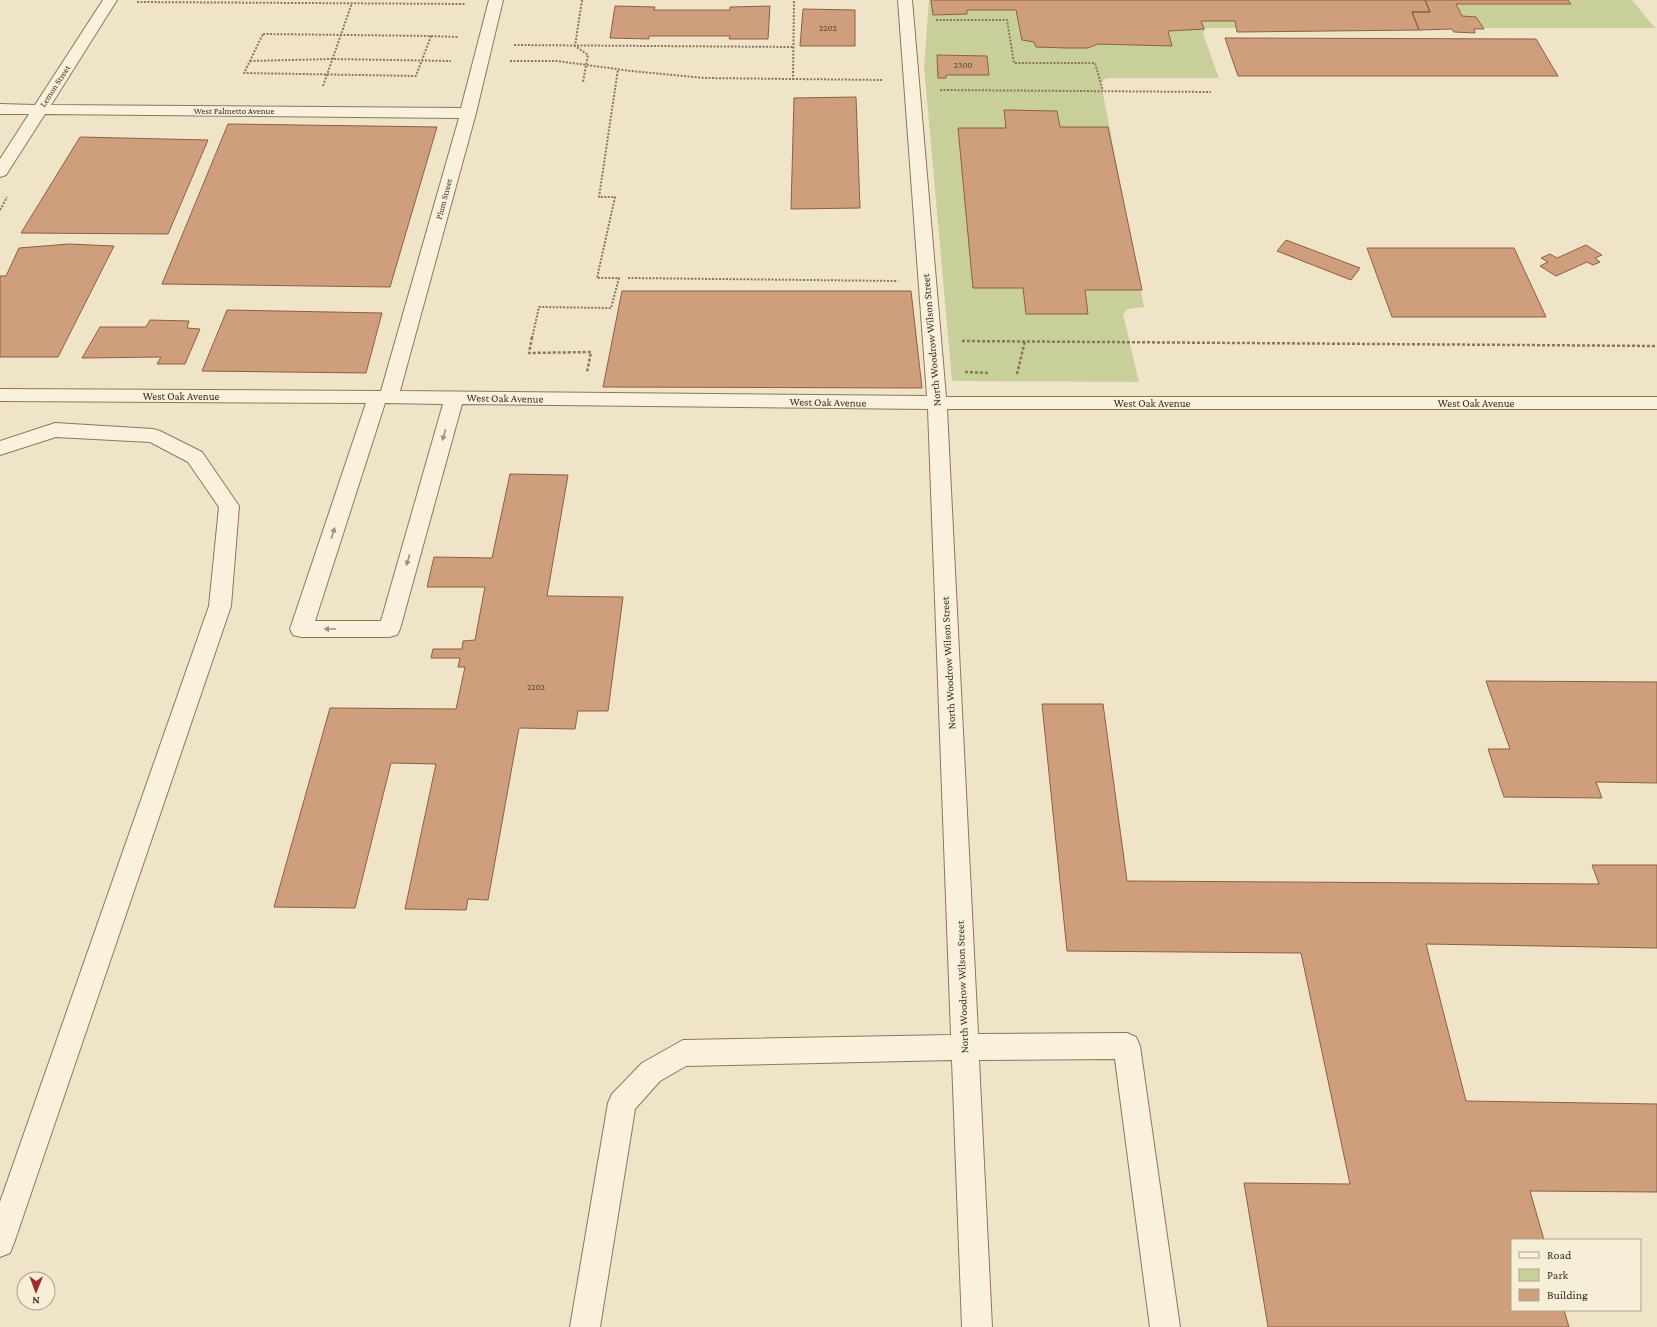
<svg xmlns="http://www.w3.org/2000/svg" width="1657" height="1327" font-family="'Crimson Pro',serif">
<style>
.green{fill:#c9cf9b}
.building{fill:#cf9f7d;stroke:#8d5f41}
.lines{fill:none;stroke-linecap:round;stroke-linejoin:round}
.minor-casing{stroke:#8d765c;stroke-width:2}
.path-far1{stroke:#8d765c;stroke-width:2;stroke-dasharray:2 1.5;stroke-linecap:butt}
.path{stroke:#8d765c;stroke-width:2.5;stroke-dasharray:3 2;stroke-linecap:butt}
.minor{fill:#faf1dc;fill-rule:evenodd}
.oneway{fill:#9c907e}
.labels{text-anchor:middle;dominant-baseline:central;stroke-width:3;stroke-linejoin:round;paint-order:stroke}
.number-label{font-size:9px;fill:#624a37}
.far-street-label{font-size:9px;fill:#3d2e20;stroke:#f7eed8}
.street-label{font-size:11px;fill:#3d2e20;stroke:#f7eed8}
</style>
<rect width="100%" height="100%" fill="#f0e4c8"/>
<path class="green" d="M 929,0 L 1632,0 L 1655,28 L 1206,28 L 1203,34 L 1219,78 L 1111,78 L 1105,79 L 1101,83 L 1144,307 L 1128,309 L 1123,314 L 1139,382 L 952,381 L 924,66 Z"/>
<path class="building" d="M 931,0 L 1425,0 L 1430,12 L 1412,12 L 1419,30 L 1237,32 L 1235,21 L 1201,21 L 1204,29 L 1168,31 L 1172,46 L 1098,44 L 1088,48 L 1066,48 L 1036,47 L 1034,42 L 1022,40 L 1016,10 L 967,10 L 967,14 L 933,15 Z
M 1425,0 L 1568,0 L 1571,4 L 1456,4 L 1462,16 L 1476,17 L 1484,29 L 1474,29 L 1475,33 L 1454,32 L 1452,29 L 1419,30 L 1412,12 L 1430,12 Z
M 615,6 L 655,7 L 654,10 L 730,10 L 730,7 L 770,6 L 768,39 L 729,39 L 730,36 L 649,36 L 649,39 L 610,38 Z
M 803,9 L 855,10 L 855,46 L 800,46 Z
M 1225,38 L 1536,39 L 1558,76 L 1238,76 Z
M 937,55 L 987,56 L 989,75 L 946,75 L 946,78 L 938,78 Z
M 856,97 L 860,208 L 791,209 L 794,98 Z
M 1004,110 L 1057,111 L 1060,127 L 1108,127 L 1142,290 L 1085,290 L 1088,314 L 1026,314 L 1023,288 L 973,288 L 958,128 L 1006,128 Z
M 228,124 L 437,127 L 390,287 L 162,284 Z
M 80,137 L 208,140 L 168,234 L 21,233 Z
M 1286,240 L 1360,268 L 1351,280 L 1277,251 Z
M 69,244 L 114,246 L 58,357 L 0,357 L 0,276 L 6,276 L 19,248 Z
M 1586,245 L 1602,255 L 1595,258 L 1600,262 L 1593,265 L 1587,262 L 1556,276 L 1540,266 L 1548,262 L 1541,258 L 1550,254 L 1557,258 Z
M 1367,248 L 1514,248 L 1546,317 L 1392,317 Z
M 622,291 L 911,291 L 922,388 L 603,387 Z
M 227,310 L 382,313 L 366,373 L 202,371 Z
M 150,320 L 189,321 L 187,328 L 200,329 L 185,364 L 157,364 L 161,357 L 82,358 L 100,327 L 146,327 Z
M 510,474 L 568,475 L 547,596 L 623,597 L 608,711 L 578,711 L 575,729 L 519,728 L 488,900 L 468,899 L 466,910 L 405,909 L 436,764 L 391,763 L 355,908 L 274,907 L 330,708 L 456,709 L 465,667 L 458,667 L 460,658 L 431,658 L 433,649 L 462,649 L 463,641 L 475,640 L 485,587 L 427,587 L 434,557 L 492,558 Z
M 1486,681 L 1657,682 L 1657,783 L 1596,782 L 1602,798 L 1504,797 L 1488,749 L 1510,749 Z
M 1042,704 L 1103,704 L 1127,881 L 1599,884 L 1592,865 L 1657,865 L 1657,948 L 1426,944 L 1466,1101 L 1657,1104 L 1657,1192 L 1530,1191 L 1544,1240 L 1512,1240 L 1512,1310 L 1564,1310 L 1569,1327 L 1268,1327 L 1244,1183 L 1350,1184 L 1301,953 L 1067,951 Z"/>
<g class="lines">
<defs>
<path id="minor" d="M 103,0 L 117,0 L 51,105 L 461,108 L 489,0 L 503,0 L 476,113 L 400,391 L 927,396 L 898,0 L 912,0 L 946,397 L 1657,397 L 1657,409 L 947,409 L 978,1034 L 1127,1033 L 1136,1037 L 1140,1046 L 1180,1327 L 1150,1327 L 1115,1059 L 979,1060 L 992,1327 L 962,1327 L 952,1060 L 686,1066 L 660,1081 L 635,1109 L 600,1327 L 570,1327 L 608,1103 L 612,1094 L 642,1063 L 683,1040 L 951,1035 L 928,409 L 462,404 L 400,629 L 397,635 L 389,637 L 301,637 L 293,635 L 290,629 L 366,403 L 0,401 L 0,389 L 381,391 L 459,118 L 45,114 L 6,175 L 0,177 L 0,159 L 29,114 L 0,114 L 0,104 L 35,105 ZM 385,403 L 443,404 L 381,621 L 315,621 Z
M 55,423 L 153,429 L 160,431 L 202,452 L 239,506 L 231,606 L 14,1243 L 10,1253 L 0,1257 L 0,1202 L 209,606 L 219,507 L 188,462 L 150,442 L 56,437 L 0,455 L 0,441 Z"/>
</defs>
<use href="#minor" class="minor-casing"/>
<path class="path-far1" d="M 582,0 L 575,46 L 588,55 L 583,82
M 137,2 L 466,4
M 936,20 L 1007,20 L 1014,63 L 1095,63 L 1103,91
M 263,34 L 431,36 L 416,76 L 244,73 Z
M 431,36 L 458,37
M 514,45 L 793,47
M 250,61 L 332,59 L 451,61
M 510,61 L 557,61 L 631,71 L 704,78 L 882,80
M 793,80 L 794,0
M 323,86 L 352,3
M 940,90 L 1211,92
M 0,210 L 7,197
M 628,278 L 898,281
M 532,338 L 539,307 L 611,308 L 619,278 L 597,278 L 615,197 L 599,197 L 618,69"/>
<path class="path" d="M 532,337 L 529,353 L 591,352 L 587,372
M 962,341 L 1657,346
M 965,372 L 990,373
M 1017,374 L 1025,341"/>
<use href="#minor" class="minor"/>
</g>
<defs><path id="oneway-solid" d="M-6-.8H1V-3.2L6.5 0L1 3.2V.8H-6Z"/></defs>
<g class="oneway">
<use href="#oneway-solid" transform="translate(444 435) rotate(106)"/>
<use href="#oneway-solid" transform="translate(333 533) rotate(-72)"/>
<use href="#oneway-solid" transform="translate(408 560) rotate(106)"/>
<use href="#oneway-solid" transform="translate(330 629) rotate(-180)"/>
</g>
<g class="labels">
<g class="number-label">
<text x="828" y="28">2202</text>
<text x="963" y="65">2300</text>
<text x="536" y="687">2202</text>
</g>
<g class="far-street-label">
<text transform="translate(55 86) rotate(-57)">Lemon Street</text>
<text x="234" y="111">West Palmetto Avenue</text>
<text transform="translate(444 199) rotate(-75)">Plum Street</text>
</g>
<g class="street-label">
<text transform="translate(931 340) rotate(-95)">North Woodrow Wilson Street</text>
<text x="181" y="396">West Oak Avenue</text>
<text transform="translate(505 398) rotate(1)">West Oak Avenue</text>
<text transform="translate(828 402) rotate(1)">West Oak Avenue</text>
<text x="1152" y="403">West Oak Avenue</text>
<text x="1476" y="403">West Oak Avenue</text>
<text transform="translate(948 663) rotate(-93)">North Woodrow Wilson Street</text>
<text transform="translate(962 987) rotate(-92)">North Woodrow Wilson Street</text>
</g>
</g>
<rect x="1511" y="1239" width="130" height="72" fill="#f7eed8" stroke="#ada18e"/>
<rect x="1519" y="1252" width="20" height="6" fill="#faf1dc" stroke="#ada18e"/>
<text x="1547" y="1259" font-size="12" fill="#3d2e20">Road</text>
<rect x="1519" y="1269" width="20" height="12" fill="#c9cf9b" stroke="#ada18e"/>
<text x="1547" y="1279" font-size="12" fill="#3d2e20">Park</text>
<rect x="1519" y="1289" width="20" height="12" fill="#cf9f7d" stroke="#ada18e"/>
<text x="1547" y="1299" font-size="12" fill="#3d2e20">Building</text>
<g transform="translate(36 1291) rotate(181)"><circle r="19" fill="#f7eed8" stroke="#ada18e"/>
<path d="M0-3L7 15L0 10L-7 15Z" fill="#9e2a2b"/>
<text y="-6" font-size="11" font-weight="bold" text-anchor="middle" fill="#3d2e20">N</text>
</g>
</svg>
